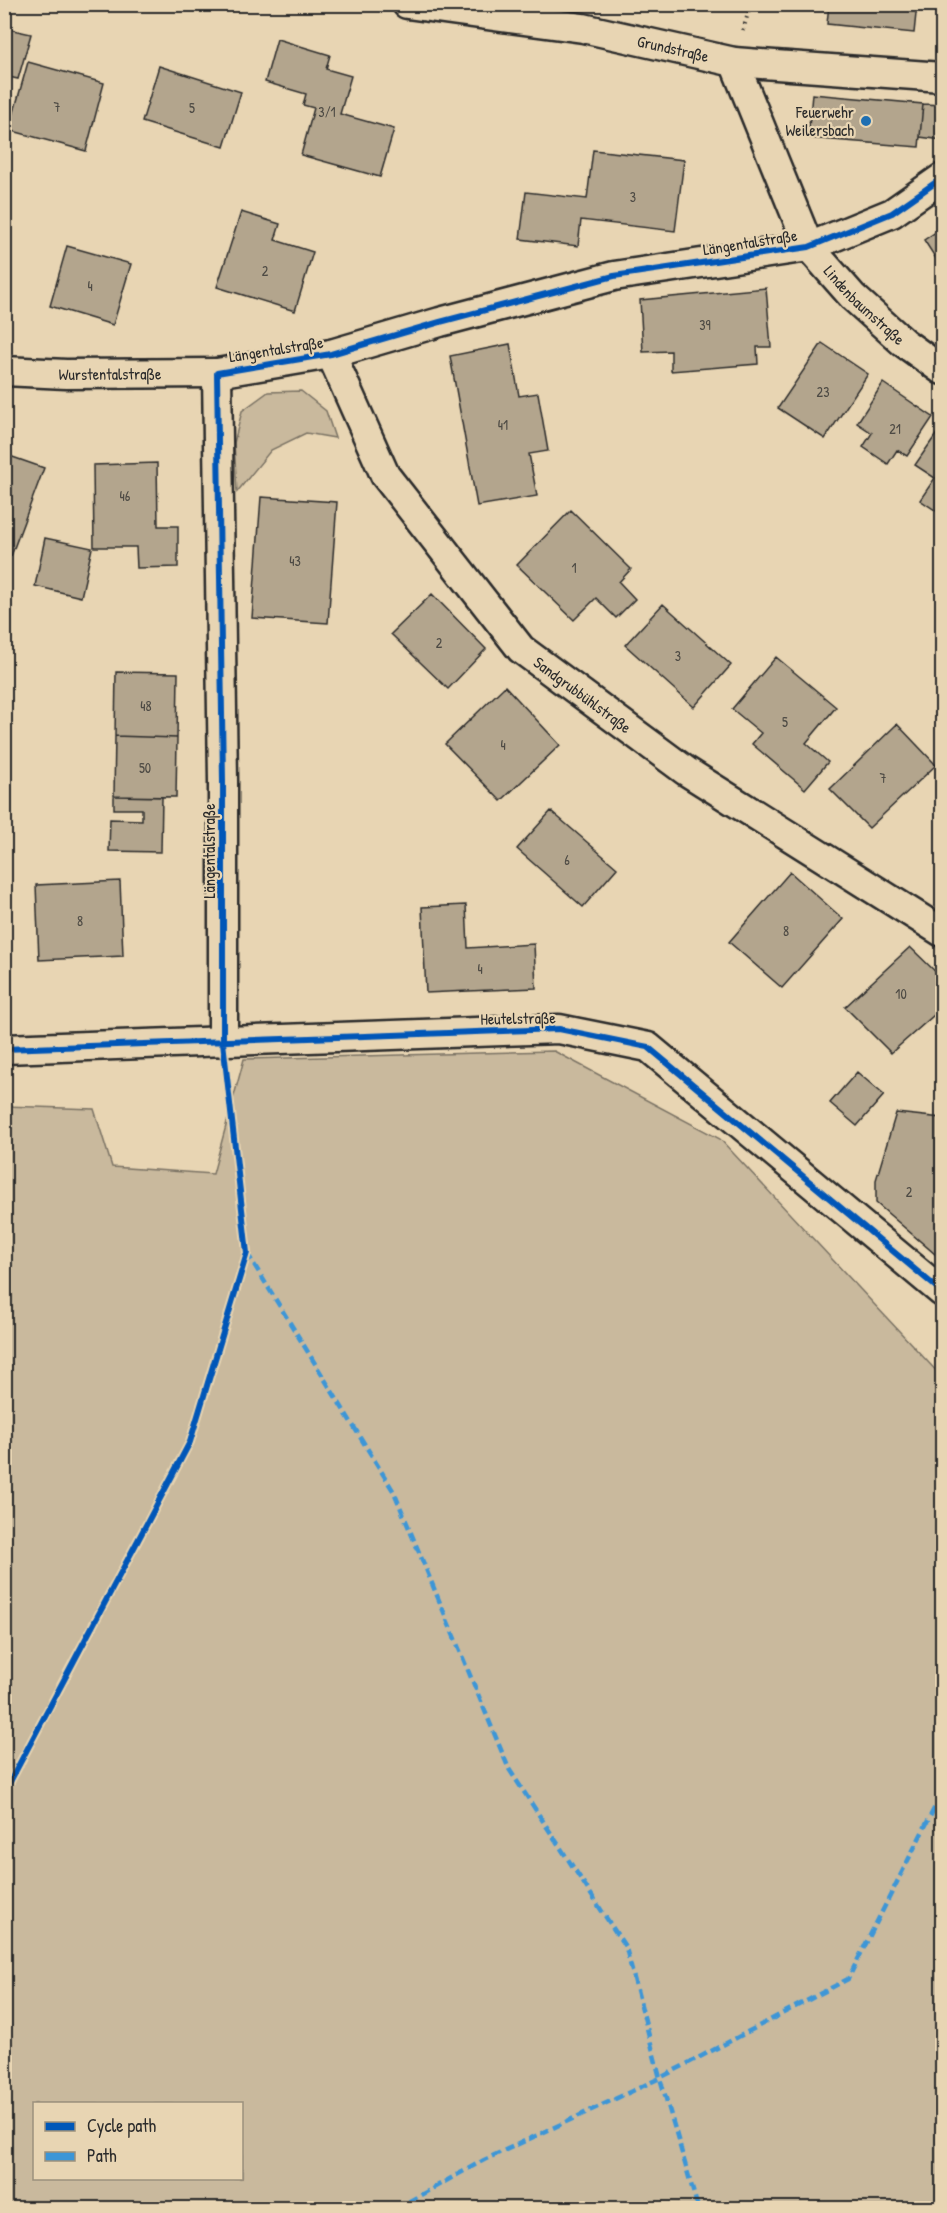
<svg xmlns="http://www.w3.org/2000/svg" width="947" height="2213" font-family="'Patrick Hand',sans-serif">
<style>
.green{fill:#c9b99d;stroke:#7a7264;stroke-width:1.5;fill-rule:evenodd}
.building{fill:#b3a58d;stroke:#2b2b2b;stroke-width:1.5}
.lines{fill:none;stroke-linecap:round;stroke-linejoin:round}
.minor-casing{stroke:#2b2b2b;stroke-width:33}
.path{stroke:#2b2b2b;stroke-width:4;stroke-dasharray:1.5 4.5;stroke-linecap:butt}
.minor{stroke:#e8d5b3;stroke-width:28}
.quiet{stroke:#3c96d7;stroke-width:4.5;stroke-dasharray:9 4.5;stroke-linecap:butt}
.cycleway-casing{stroke:#e8d5b3;stroke-width:10}
.cycleway{stroke:#0057b8;stroke-width:6}
.poi-dot{fill:#1f6fb2;stroke:#e8d5b3;stroke-width:2}
.labels{text-anchor:middle;dominant-baseline:central;stroke-width:4.5;stroke-linejoin:round;paint-order:stroke}
.number-label{font-size:14px;fill:#4d4a44}
.street-label{font-size:16px;fill:#2b2b2b;stroke:#e8d5b3}
.poi-label{font-size:16px;fill:#2b2b2b;stroke:#e8d5b3;text-anchor:end}
</style>
<rect width="100%" height="100%" fill="#e8d5b3"/>
<filter id="ink" filterUnits="userSpaceOnUse"><feTurbulence type="fractalNoise" baseFrequency=".0167" numOctaves="2"/><feDisplacementMap in="SourceGraphic" scale="12" xChannelSelector="R" yChannelSelector="G"/><feConvolveMatrix kernelMatrix="1 2 1 2 8 2 1 2 1" color-interpolation-filters="sRGB"/></filter>
<g filter="url(#ink)">
<path class="green" d="M 301,391 L 326,411 L 335,438 L 306,433 L 271,450 L 237,492 L 234,443 L 242,411 L 268,392 Z
M 554,1051 L 720,1139 L 942,1377 L 942,2208 L 5,2208 L 5,1106 L 94,1109 L 112,1167 L 213,1174 L 244,1059 ZM 34,2104 L 242,2104 L 242,2178 L 34,2178 Z"/>
<path class="building" d="M 829,4 L 917,4 L 914,33 L 827,24 Z
M 942,4 L 942,36 L 940,36 Z
M 4,28 L 31,34 L 18,79 L 4,76 Z
M 277,39 L 330,55 L 326,69 L 351,76 L 340,114 L 394,129 L 380,177 L 301,155 L 314,108 L 303,105 L 306,94 L 265,82 Z
M 28,62 L 104,83 L 86,151 L 9,130 Z
M 159,66 L 241,92 L 224,147 L 142,122 Z
M 812,94 L 923,104 L 919,147 L 808,138 Z
M 923,104 L 942,105 L 942,140 L 920,137 Z
M 593,150 L 684,160 L 675,231 L 581,220 L 578,246 L 520,239 L 526,192 L 587,199 Z
M 241,212 L 280,224 L 275,240 L 313,252 L 295,311 L 217,287 Z
M 942,228 L 942,268 L 924,240 Z
M 67,246 L 131,264 L 113,325 L 50,306 Z
M 766,288 L 771,347 L 757,347 L 758,364 L 671,371 L 671,351 L 643,352 L 640,300 Z
M 822,343 L 868,374 L 825,439 L 778,408 Z
M 510,344 L 519,396 L 538,393 L 548,451 L 529,454 L 537,496 L 477,506 L 450,356 Z
M 883,383 L 933,417 L 907,456 L 897,450 L 888,464 L 863,447 L 872,433 L 857,423 Z
M 942,426 L 942,511 L 941,514 L 920,500 L 935,478 L 915,465 Z
M 4,454 L 44,468 L 11,556 L 4,554 Z
M 157,463 L 158,526 L 178,526 L 178,567 L 137,568 L 136,547 L 94,547 L 93,465 Z
M 261,497 L 337,502 L 328,623 L 252,618 Z
M 571,510 L 631,569 L 619,582 L 635,599 L 616,618 L 596,598 L 574,620 L 517,565 Z
M 45,538 L 92,548 L 81,597 L 35,586 Z
M 432,594 L 486,649 L 448,689 L 391,634 Z
M 663,604 L 731,665 L 694,707 L 625,645 Z
M 776,657 L 836,707 L 806,743 L 828,762 L 805,789 L 752,744 L 761,733 L 732,709 Z
M 116,672 L 178,673 L 177,738 L 115,736 Z
M 505,686 L 560,745 L 501,801 L 445,744 Z
M 897,724 L 936,765 L 869,828 L 830,789 Z
M 115,736 L 177,738 L 176,797 L 114,796 Z
M 114,796 L 162,797 L 161,852 L 109,851 L 110,819 L 142,820 L 142,809 L 114,809 Z
M 551,811 L 617,868 L 583,907 L 517,849 Z
M 790,872 L 843,919 L 782,988 L 729,942 Z
M 120,881 L 123,956 L 39,960 L 36,885 Z
M 466,905 L 468,948 L 534,944 L 536,988 L 426,993 L 422,907 Z
M 910,947 L 942,978 L 942,1008 L 891,1053 L 845,1007 Z
M 857,1072 L 884,1095 L 857,1126 L 830,1103 Z
M 896,1113 L 942,1118 L 942,1260 L 876,1203 L 876,1180 Z"/>
<g class="lines">
<defs>
<g id="minor">
<path id="s1" d="M 407,4 L 583,28 L 734,62 L 942,77"/>
<path id="s2" d="M 734,62 L 809,247 L 853,297 L 903,342 L 942,370"/>
<path id="s3" d="M 331,354 L 385,475 L 521,649 L 686,771 L 942,932"/>
<path id="s4" d="M 4,371 L 66,374 L 217,373"/>
<path d="M 223,1042 L 223,781 L 217,373 L 331,354 L 440,322 L 614,276 L 809,247 L 892,213 L 942,178"/>
<path d="M 4,1049 L 559,1029 L 648,1047 L 942,1292"/>
</g>
</defs>
<use href="#minor" class="minor-casing"/>
<path class="path" d="M 743,30 L 751,4"/>
<use href="#minor" class="minor"/>
<path class="quiet" d="M 247,1253 L 394,1492 L 509,1769 L 626,1948 L 660,2078 L 698,2208
M 397,2208 L 484,2160 L 660,2078 L 848,1979 L 942,1793"/>
<defs>
<path id="cycleway" d="M 4,1049 L 559,1029 L 648,1047 L 942,1292
M 4,1793 L 190,1442 L 247,1253 L 223,1042 L 223,781 L 217,373 L 331,354 L 440,322 L 614,276 L 809,247 L 892,213 L 942,178"/>
</defs>
<use href="#cycleway" class="cycleway-casing"/>
<use href="#cycleway" class="cycleway"/>
</g>
</g>
<circle class="poi-dot" cx="866" cy="121" r="6"/>
<g class="labels">
<g class="number-label">
<text x="57" y="106">7</text>
<text x="192" y="107">5</text>
<text x="327" y="111">3/1</text>
<text x="633" y="196">3</text>
<text x="265" y="270">2</text>
<text x="90" y="285">4</text>
<text x="705" y="324">39</text>
<text x="823" y="391">23</text>
<text x="503" y="424">41</text>
<text x="895" y="428">21</text>
<text x="125" y="495">46</text>
<text x="295" y="560">43</text>
<text x="574" y="567">1</text>
<text x="439" y="642">2</text>
<text x="678" y="655">3</text>
<text x="146" y="705">48</text>
<text x="785" y="721">5</text>
<text x="503" y="744">4</text>
<text x="145" y="767">50</text>
<text x="883" y="777">7</text>
<text x="567" y="859">6</text>
<text x="80" y="920">8</text>
<text x="786" y="930">8</text>
<text x="480" y="968">4</text>
<text x="901" y="993">10</text>
<text x="909" y="1191">2</text>
</g>
<g class="street-label">
<text stroke="none"><textPath href="#s1" startOffset="270">Grundstraße</textPath></text>
<text transform="translate(750 242) rotate(-9)">Längentalstraße</text>
<text stroke="none"><textPath href="#s2" startOffset="280">Lindenbaumstraße</textPath></text>
<text transform="translate(276 349) rotate(-9)">Längentalstraße</text>
<text stroke="none"><textPath href="#s4" startOffset="106">Wurstentalstraße</textPath></text>
<text stroke="none"><textPath href="#s3" startOffset="430">Sandgrubbühlstraße</textPath></text>
<text transform="translate(209 851) rotate(-90)">Längentalstraße</text>
<text transform="translate(518 1018) rotate(-1)">Heutelstraße</text>
</g>
<g class="poi-label">
<text x="854" y="112">Feuerwehr<tspan x="854" dy="18">Weilersbach</tspan></text>
</g>
</g>
<rect width="947" height="2213" fill="none" stroke="#e8d5b3" stroke-width="24"/>
<rect x="12" y="12" width="923" height="2189" fill="none" stroke="#2b2b2b" stroke-width="2" filter="url(#ink)"/>
<rect x="33" y="2102" width="210" height="78" fill="#e8d5b3" stroke="#9c917d" stroke-width="1.5"/>
<rect x="45" y="2122" width="30" height="9" fill="#0057b8" stroke="#9c917d" stroke-width="1.5"/>
<text x="87" y="2132" font-size="18" fill="#2b2b2b">Cycle path</text>
<rect x="45" y="2152" width="30" height="9" fill="#3c96d7" stroke="#9c917d" stroke-width="1.5"/>
<text x="87" y="2162" font-size="18" fill="#2b2b2b">Path</text>
</svg>
